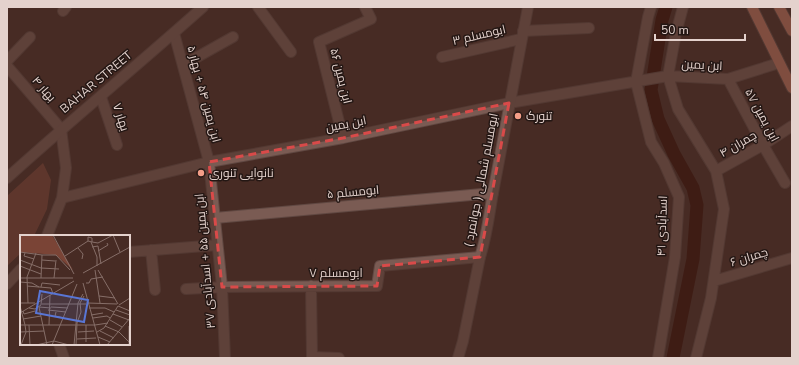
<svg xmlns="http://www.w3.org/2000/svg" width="799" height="365" font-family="'Nunito Sans',Cairo,sans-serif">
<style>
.green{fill:#7a4436}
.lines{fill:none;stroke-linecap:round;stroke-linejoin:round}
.canal{stroke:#340a02;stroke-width:13}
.street-casing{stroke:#604842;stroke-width:12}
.secondary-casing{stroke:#604842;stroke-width:12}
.primary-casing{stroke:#604842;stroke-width:12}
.street{stroke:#7a5b53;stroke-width:10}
.secondary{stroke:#7a5b53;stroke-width:10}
.primary{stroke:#c37561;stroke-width:10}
.marked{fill:none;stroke:#d94a49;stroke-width:3;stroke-dasharray:8 5;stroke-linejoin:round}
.poi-dot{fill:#f49e88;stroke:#241714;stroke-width:1.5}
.labels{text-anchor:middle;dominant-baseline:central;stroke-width:3;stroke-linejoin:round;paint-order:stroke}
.street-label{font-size:12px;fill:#e4d2cd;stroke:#241714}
.poi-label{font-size:12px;fill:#e4d2cd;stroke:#241714;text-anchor:start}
.inset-road{fill:none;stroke:#866e68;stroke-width:1}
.view{fill:#5976d5;fill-opacity:0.15;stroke:#5976d5;stroke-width:2}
.inset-edge{fill:none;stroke:#e4d2cd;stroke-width:2}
</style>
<rect width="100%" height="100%" fill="#472b24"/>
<path class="green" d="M 43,163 L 51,180 L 47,209 L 34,236 L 21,236 L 21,253 L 7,266 L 7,196 Z"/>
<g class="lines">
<path class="canal" d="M 666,7 L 662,20 L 651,90 L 658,119 L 674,154 L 693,188 L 697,205 L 693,259 L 673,358"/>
<defs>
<path id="street" d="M 258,7 L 291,52
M 651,7 L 648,17 L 636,82 L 651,142 L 664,163 L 679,197 L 675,257 L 658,358
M 683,7 L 676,33 L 668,76 L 678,109 L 716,171 L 724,209 L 711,298 L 696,358
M 63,11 L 66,7
M 523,31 L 589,28
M 174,33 L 209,162 L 222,287 L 225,358
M 442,57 L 521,39
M 7,61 L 30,37
M 183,65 L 233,37
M 7,66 L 61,129 L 66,168 L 62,198 L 47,236
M 728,79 L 763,145 L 785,183
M 101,97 L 117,145
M 343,138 L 319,42 L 371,19 L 365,7
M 716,171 L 763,145 L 792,126
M 62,198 L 209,162 L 343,138 L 509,103 L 668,76 L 728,79 L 779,63
M 215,218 L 493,193
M 151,250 L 155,290
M 129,252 L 217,245
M 714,281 L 792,258
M 7,284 L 21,269
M 311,286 L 312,357 L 339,358
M 186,289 L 222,287 L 377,286 L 380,266 L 480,257"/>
<path id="secondary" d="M 7,178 C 71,120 138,65 203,7
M 59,344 L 64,358
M 458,358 L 463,341 L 480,257 C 487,236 489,215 493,193 L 528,7"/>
<path id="primary" d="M 752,7 L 792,88
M 779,7 L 792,31"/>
</defs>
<use href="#street" class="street-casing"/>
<use href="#secondary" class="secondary-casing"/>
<use href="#primary" class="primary-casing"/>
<use href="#street" class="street"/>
<use href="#secondary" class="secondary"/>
<use href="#primary" class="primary"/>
</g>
<path d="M0 0H799V365H0ZM 509,103 L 480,257 L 380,266 L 377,286 L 222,287 L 209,162 L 343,138 Z" fill="#472b24" fill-opacity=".55" fill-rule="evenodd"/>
<path class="marked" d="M 509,103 L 480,257 L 380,266 L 377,286 L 222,287 L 209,162 L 343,138 Z"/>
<g class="poi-dot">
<circle cx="518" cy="116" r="4"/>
<circle cx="201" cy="173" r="4"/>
</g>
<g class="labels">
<g class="street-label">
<text transform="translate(479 35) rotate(-13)">ابومسلم ۳</text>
<text transform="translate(702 65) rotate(3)">ابن یمین</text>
<text transform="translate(341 76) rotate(76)">ابن یمین ۵۶</text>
<text transform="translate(96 82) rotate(-40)">BAHAR STREET</text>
<text transform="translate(44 89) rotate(49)">بهار ۴</text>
<text transform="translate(204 94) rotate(75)">ابن یمین ۵۴ + بهار ۵</text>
<text transform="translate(762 115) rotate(62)">ابن یمین ۵۷</text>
<text transform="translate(121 117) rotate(72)">بهار ۷</text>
<text transform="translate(346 124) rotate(-11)">ابن یمین</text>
<text transform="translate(738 144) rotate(-30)">چمران ۴</text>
<text transform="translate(481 180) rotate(-79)">ابومسلم شمالی ( جوانمرد )</text>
<text transform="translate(353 192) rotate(-5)">ابومسلم ۵</text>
<text transform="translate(662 226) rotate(-88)">اسدآبادی ۴۱</text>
<text transform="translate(749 257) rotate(-17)">چمران ۶</text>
<text transform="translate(205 261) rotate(-95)">ابن یمین ۵۵ + اسدآبادی ۳۷</text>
<text x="336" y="273">ابومسلم ۷</text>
</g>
<g class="poi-label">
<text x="526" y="116">تنورک</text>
<text x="209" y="173">نانوایی تنوری</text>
</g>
</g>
<g transform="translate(20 235)">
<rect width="110" height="110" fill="#472b24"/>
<path d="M 0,0 L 32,0 L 53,35 L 36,20 L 0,17 Z" fill="#7a4436"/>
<path class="inset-road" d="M 33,0 L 54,39M 93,0 L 100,17M 71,7 L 77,22 L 77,31M 72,7 L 78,8 L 93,0M 72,12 L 78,11 L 81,29M 58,13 L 63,19 L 62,24M 78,16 L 88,10 L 87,8M 0,17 L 22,20 L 21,43M 5,18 L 4,21 L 14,24M 22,20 L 36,20 L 50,35M 45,21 L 68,6 L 72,7 L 72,3 L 68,2 L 68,6M 0,25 L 21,33 L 39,34M 22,25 L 35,26M 0,31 L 21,39M 75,35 L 80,68M 78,35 L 98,69M 63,38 L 110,12M 0,43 L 53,43M 34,43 L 36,25M 0,47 L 12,48 L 19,52M 63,48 L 80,110M 66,48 L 69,48 L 71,44 L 83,42M 7,51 L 31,53 L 33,59M 21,52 L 22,48 L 40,50M 79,61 L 95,63M 0,68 L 15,68M 8,68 L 7,42 L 16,18M 68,68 L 97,69M 22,69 L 66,69M 99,70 L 110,63M 0,71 L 5,90M 98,71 L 110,76M 19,72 L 27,110M 19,72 L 31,73M 31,72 L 48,73M 9,73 L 15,74 L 21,70 L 22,59M 69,73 L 85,73 L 94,77M 28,75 L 46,77M 96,75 L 110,80M 3,76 L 4,79 L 15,76M 36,77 L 35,81 L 44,83M 0,78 L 54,46M 93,79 L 109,85M 71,80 L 83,78M 73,83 L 87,81 L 90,83M 3,84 L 21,81M 90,85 L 102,92M 0,90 L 75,90M 9,90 L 10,110M 29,90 L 30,60M 66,90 L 66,107M 75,90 L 88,88M 85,91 L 99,97 L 109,107M 80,96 L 94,103M 0,97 L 24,96M 58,97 L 74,96M 77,97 L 84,93 L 98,71M 78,102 L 90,107M 57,104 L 76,103M 1,110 L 6,97 L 5,90M 16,110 L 34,106 L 49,110M 32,110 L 57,49M 54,110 L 58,68 L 63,59M 56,110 L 57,88 L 61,77 L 60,68 L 64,61M 87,110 L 110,83M 109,110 L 109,91"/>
<path class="view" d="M 20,56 L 68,65 L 64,87 L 16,78 Z"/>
<rect width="110" height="110" class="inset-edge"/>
</g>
<rect width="799" height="365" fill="none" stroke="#e4d2cd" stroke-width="16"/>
<path d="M655 34v6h90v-6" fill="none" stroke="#e4d2cd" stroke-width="2"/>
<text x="661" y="34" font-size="12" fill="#e4d2cd" stroke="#241714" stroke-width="3" paint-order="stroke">50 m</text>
</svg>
